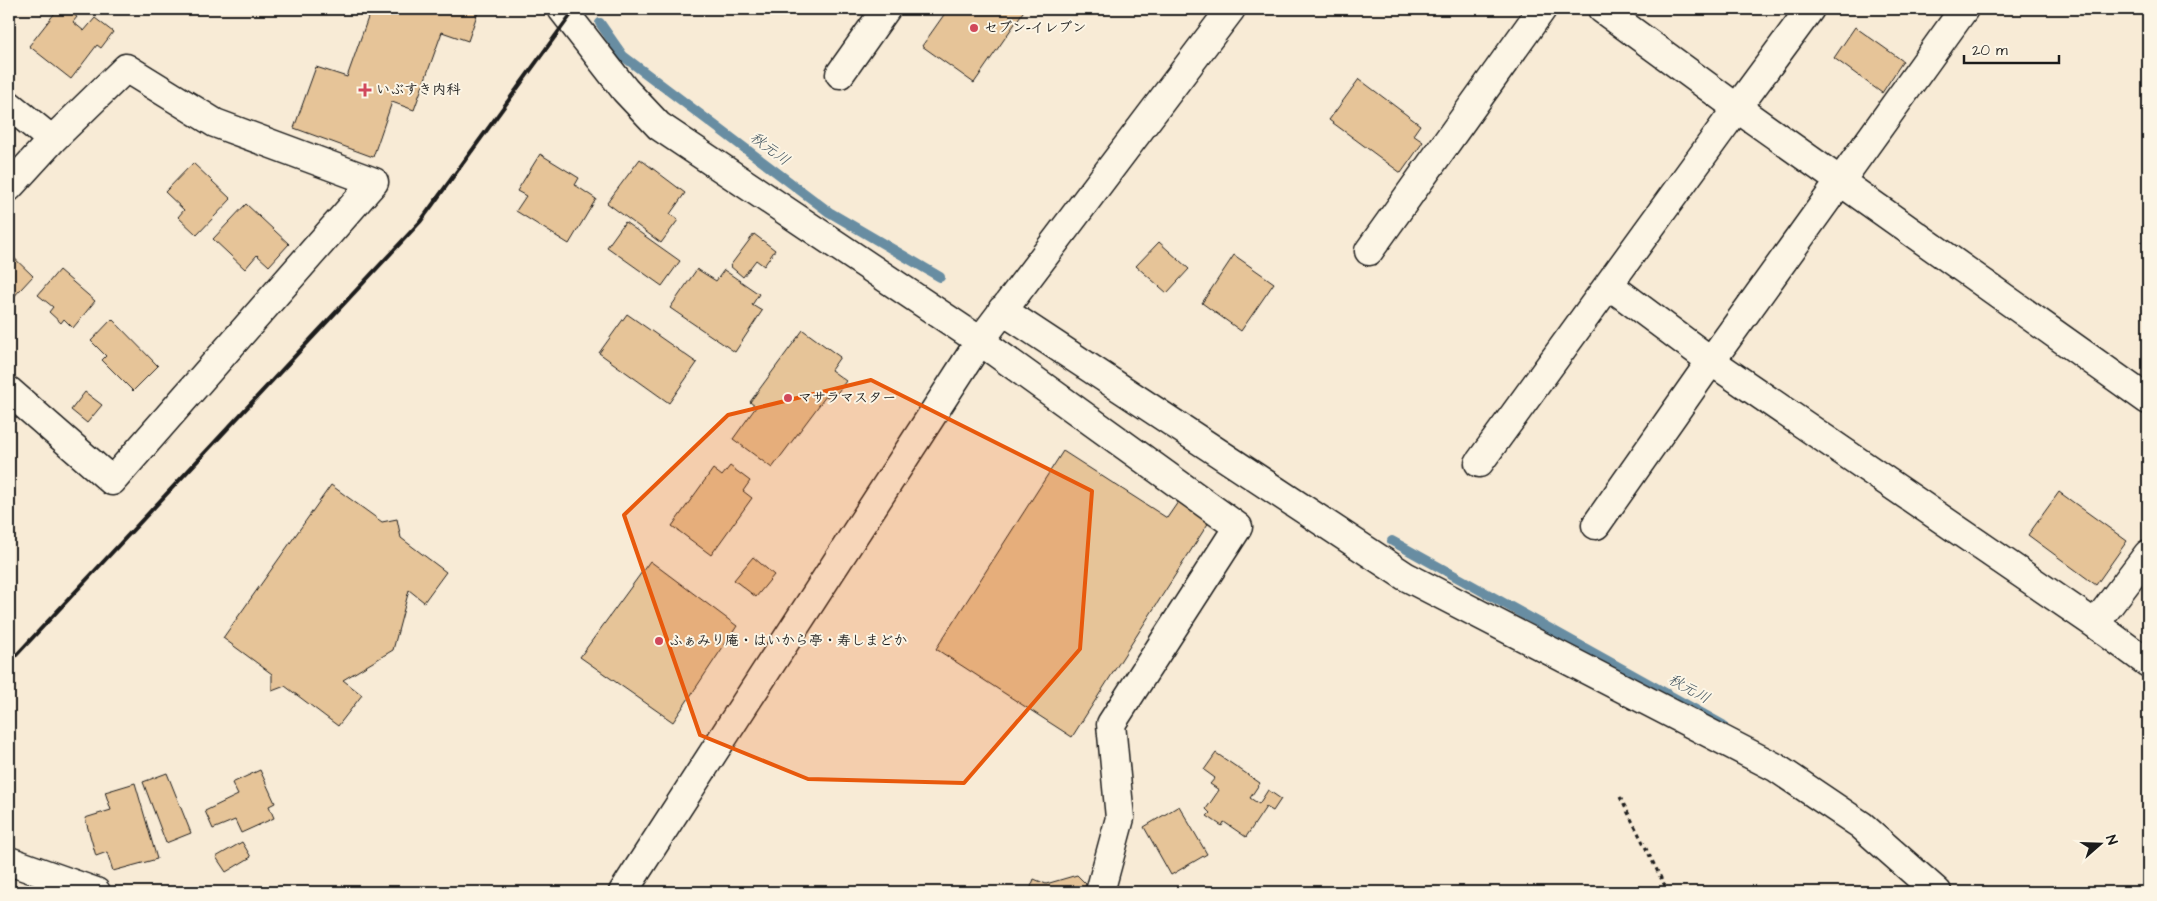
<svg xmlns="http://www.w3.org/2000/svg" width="2157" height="901" font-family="'Architects Daughter','Klee One',sans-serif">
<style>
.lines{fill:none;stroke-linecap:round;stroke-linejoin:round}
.stream{stroke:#688da2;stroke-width:10}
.building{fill:#e6c498;stroke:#1c1c1c}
.minor-casing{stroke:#1c1c1c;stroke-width:31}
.path{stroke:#1c1c1c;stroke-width:3;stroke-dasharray:4 4;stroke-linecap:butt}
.minor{stroke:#fcf5e5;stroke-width:28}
.rail{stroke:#1c1c1c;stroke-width:4}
.marked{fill:#e8590c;fill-opacity:0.2;stroke:#e8590c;stroke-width:4;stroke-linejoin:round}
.poi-dot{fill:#d1495b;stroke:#fcf5e5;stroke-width:2}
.labels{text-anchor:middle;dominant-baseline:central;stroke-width:4;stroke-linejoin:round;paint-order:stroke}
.poi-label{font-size:14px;font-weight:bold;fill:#1c1c1c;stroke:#fcf5e5;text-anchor:start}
.water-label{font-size:15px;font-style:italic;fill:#42545f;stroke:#fcf5e5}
</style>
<rect width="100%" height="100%" fill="#f8ebd6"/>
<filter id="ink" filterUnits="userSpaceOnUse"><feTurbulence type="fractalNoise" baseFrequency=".02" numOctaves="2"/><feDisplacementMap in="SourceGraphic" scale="10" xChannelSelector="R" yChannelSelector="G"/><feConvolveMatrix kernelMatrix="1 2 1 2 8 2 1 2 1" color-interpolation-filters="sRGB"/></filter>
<g filter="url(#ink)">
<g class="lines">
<path class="stream" d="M 600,23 L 623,56 L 829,212 L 940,277
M 1392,541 L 1723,725"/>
</g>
<path class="building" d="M 58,9 L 73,9 L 70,12 L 77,17 L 73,22 L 84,31 L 95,18 L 113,32 L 101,48 L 97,45 L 71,79 L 29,46 Z
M 365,9 L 479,9 L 468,41 L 442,32 L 414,110 L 392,102 L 373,157 L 294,128 L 316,67 L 347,77 L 370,12 Z
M 948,9 L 1025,9 L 974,83 L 922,46 Z
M 1855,27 L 1903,61 L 1882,93 L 1834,58 Z
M 1359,79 L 1420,125 L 1413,135 L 1423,142 L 1401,173 L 1329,120 Z
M 540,154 L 579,178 L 575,185 L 596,199 L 569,244 L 516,211 L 526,196 L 517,191 Z
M 640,159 L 685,193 L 670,214 L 678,220 L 661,243 L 607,203 Z
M 193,163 L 231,199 L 197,235 L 178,217 L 184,210 L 165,192 Z
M 246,204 L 289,244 L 269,266 L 257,255 L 245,269 L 213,239 Z
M 625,222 L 680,261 L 662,286 L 607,247 Z
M 754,234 L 775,250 L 764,266 L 756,260 L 743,277 L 730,266 Z
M 1159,242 L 1189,269 L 1167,293 L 1136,266 Z
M 9,253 L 33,276 L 9,302 Z
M 1234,255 L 1274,283 L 1241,331 L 1202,303 Z
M 697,269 L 716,281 L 724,270 L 759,294 L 752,305 L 762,311 L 735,352 L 670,308 Z
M 59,270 L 95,301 L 73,328 L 64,319 L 61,323 L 49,312 L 53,307 L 38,295 Z
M 627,314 L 697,363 L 669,403 L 599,353 Z
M 112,319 L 158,366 L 133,391 L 102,360 L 106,356 L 91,341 Z
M 803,330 L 840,357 L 831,370 L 846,381 L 832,400 L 826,396 L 772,468 L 733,439 L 756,407 L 750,402 Z
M 85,392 L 102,405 L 87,423 L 71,410 Z
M 1063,451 L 1167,518 L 1178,502 L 1209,522 L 1072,737 L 936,649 Z
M 730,466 L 750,481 L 743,491 L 752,498 L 711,555 L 672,526 L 713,469 L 722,476 Z
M 331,485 L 382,522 L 397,519 L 401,538 L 446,572 L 424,602 L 409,590 L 393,650 L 343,680 L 362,695 L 338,726 L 285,686 L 272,691 L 272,674 L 223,638 Z
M 2059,492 L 2127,541 L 2096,585 L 2028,535 Z
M 753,557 L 774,575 L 756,597 L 734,580 Z
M 650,561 L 737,626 L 673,722 L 580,657 Z
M 1216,753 L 1260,783 L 1250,798 L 1259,804 L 1268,790 L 1281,799 L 1273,811 L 1266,807 L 1246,837 L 1224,822 L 1222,826 L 1207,816 L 1210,813 L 1206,809 L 1219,790 L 1210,784 L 1215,778 L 1204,770 Z
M 260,770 L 275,803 L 269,806 L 274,818 L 241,833 L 235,820 L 213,829 L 205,811 L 238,795 L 232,783 Z
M 167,773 L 191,833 L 166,843 L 143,782 Z
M 135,783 L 157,859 L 113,871 L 107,852 L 96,856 L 85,818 L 111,810 L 105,792 Z
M 1179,806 L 1207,854 L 1171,875 L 1144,827 Z
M 242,842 L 251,857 L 226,872 L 216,857 Z
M 1077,875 L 1086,884 L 1082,892 L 1029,892 L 1034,879 L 1046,884 Z"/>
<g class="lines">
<defs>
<path id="minor" d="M 562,9 L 625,90 L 659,126 L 980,341 L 1238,527 L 1111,724 L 1120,818 L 1100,892
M 1602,9 L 1737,108 L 1810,9
M 840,74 L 886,9
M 9,105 L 52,140
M 9,187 L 52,140 L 126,68 L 215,123 L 374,182 L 112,481 L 9,391
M 1369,251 L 1542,9
M 1609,285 L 1711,361 L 2095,624 L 2148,663
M 1002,310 L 1405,576 L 1775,767 L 1861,825 L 1937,892
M 1479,463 L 1737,108 L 2148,400
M 1596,525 L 1711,361 L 1964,9
M 2095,624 L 2148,554
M 9,861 L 96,892
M 623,892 L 980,341 L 1231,9"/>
</defs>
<use href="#minor" class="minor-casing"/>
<path class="path" d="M 1620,797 L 1668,892"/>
<use href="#minor" class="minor"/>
<path class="rail" d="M 9,663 L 420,222 L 575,9"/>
</g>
</g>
<path class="marked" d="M 871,380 L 1092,491 L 1080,649 L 964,783 L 808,779 L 700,735 L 624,515 L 728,415 Z"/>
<g class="poi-dot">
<circle cx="974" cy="28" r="5"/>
<path d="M362.5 82.5h5v5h5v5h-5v5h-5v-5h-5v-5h5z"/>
<circle cx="788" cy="398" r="5"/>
<circle cx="659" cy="641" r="5"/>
</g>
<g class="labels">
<g class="poi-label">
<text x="984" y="28">セブン-イレブン</text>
<text x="376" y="90">いぶすき内科</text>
<text x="798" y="398">マサラマスター</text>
<text x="669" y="641">ふぁみり庵・はいから亭・寿しまどか</text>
</g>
<g class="water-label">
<text transform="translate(770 149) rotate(37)">秋元川</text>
<text transform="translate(1689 689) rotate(29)">秋元川</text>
</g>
</g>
<rect width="2157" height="901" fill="none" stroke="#fcf5e5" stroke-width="30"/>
<rect x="15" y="15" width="2127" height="871" fill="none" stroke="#1c1c1c" stroke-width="2" filter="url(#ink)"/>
<g transform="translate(2100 844) rotate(70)" stroke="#fcf5e5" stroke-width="4" paint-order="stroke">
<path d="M0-4L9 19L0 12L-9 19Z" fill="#1c1c1c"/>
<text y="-8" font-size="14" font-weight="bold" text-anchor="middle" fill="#1c1c1c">N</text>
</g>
<path d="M1964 55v8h95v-8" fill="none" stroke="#1c1c1c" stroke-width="2.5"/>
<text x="1972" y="55" font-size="15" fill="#1c1c1c" stroke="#fcf5e5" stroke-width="4" paint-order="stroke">20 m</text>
</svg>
